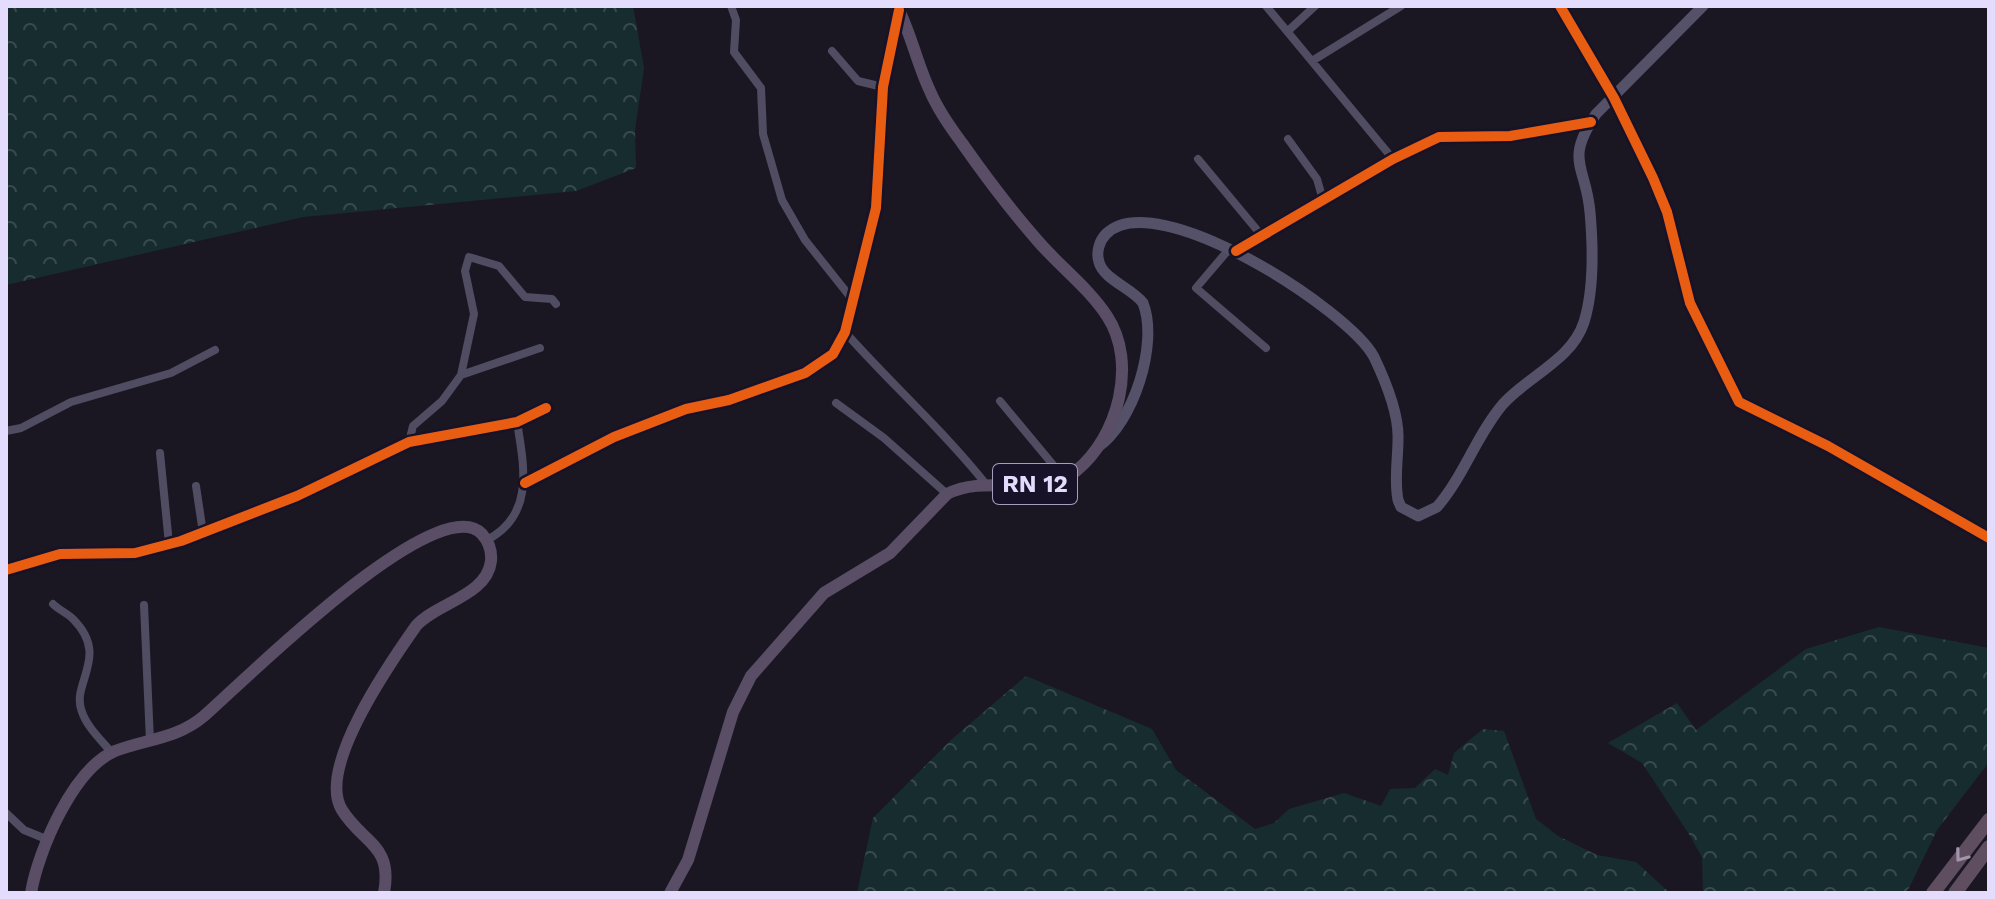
<svg xmlns="http://www.w3.org/2000/svg" width="1995" height="899" font-family="'Work Sans',sans-serif">
<style>
.forest{fill:url(#forest-crowns)}
.lines{fill:none;stroke-linecap:round;stroke-linejoin:round}
.street{stroke:#504d62;stroke-width:8}
.secondary{stroke:#555168;stroke-width:11}
.primary{stroke:#594e66;stroke-width:12}
.highway{stroke:#5f4e60;stroke-width:14}
.cycleway-casing{stroke:#181228;stroke-width:15}
.cycleway{stroke:#e95d12;stroke-width:10}
.oneway{stroke:#a195ae}
.labels{text-anchor:middle;dominant-baseline:central;stroke-width:6;stroke-linejoin:round;paint-order:stroke}
.shield{fill:#181228;stroke:#a69fbc;stroke-width:2}
.shield-label{font-size:24px;font-weight:bold;fill:#e3dcfc}
</style>
<defs>
<pattern id="forest-crowns" width="20" height="18" patternUnits="userSpaceOnUse" patternTransform="scale(2)"><rect width="20" height="18" fill="#172c2f"/><path d="M2 6a3 3 0 1 1 6 0M12 15a3 3 0 1 1 6 0" fill="none" stroke="#394a4e"/></pattern>
</defs>
<rect width="100%" height="100%" fill="#1a1723"/>
<path class="forest" d="M 6,6 L 633,6 L 644,68 L 635,130 L 636,168 L 576,191 L 303,217 L 6,285 Z
M 1879,627 L 1989,648 L 1989,762 L 1937,830 L 1909,888 L 1904,893 L 1703,893 L 1702,857 L 1689,834 L 1642,763 L 1608,743 L 1677,703 L 1696,730 L 1806,649 Z
M 1026,676 L 1152,729 L 1176,770 L 1255,829 L 1274,823 L 1289,809 L 1344,793 L 1381,806 L 1390,789 L 1415,788 L 1435,769 L 1448,775 L 1454,753 L 1483,729 L 1504,731 L 1536,819 L 1558,836 L 1597,855 L 1636,862 L 1670,893 L 857,893 L 873,818 L 951,740 Z"/>
<g class="lines">
<path class="street" d="M 731,6 L 736,20 L 734,52 L 761,88 L 763,134 L 782,200 L 805,240 L 852,299
M 1266,6 L 1393,159
M 1560,6 L 1614,98 L 1653,178 L 1667,212 L 1690,303 L 1739,402 L 1828,446 L 1989,538
M 1288,31 L 1315,6
M 832,51 L 858,81 L 883,87
M 1312,61 L 1401,6
M 1288,139 L 1317,179 L 1323,200
M 1198,159 L 1262,236
M 1230,248 L 1196,288 L 1266,348
M 1236,251 L 1393,159 L 1439,137 L 1510,136 L 1591,122
M 845,332 C 891,384 942,429 985,483
M 461,375 L 474,314 L 465,271 L 469,257 L 499,266 L 525,297 L 552,299 L 556,304
M 1000,401 L 1064,478
M 836,403 L 884,438 L 947,494
M 6,431 L 21,428 L 71,402 L 171,373 L 215,350
M 409,442 L 413,426 L 442,401 L 461,375 L 540,348
M 160,453 L 169,544
M 525,483 L 614,437 L 686,409 L 729,400 L 805,373 L 833,354 L 845,332 L 876,208 L 883,87 L 899,10
M 196,486 L 203,533
M 487,540 C 535,515 524,466 517,422
M 6,570 L 60,554 L 135,553 L 181,541 L 297,496 L 409,442 L 517,422 L 546,408
M 53,604 C 59,610 67,613 73,619 C 111,657 70,683 82,712 C 87,727 102,741 112,753
M 144,605 L 150,741
M 6,813 L 24,830 L 46,839"/>
<path class="secondary" d="M 1098,447 C 1133,423 1159,344 1143,303 C 1133,289 1103,279 1099,262 C 1096,253 1099,241 1106,234 C 1155,184 1349,310 1374,357 C 1385,380 1399,413 1398,439 C 1398,460 1394,479 1398,500 L 1401,507 L 1418,516 L 1437,507 C 1464,476 1476,436 1503,404 C 1528,376 1572,360 1584,322 C 1594,290 1593,246 1590,212 C 1586,165 1564,162 1596,114 L 1703,6"/>
<path class="primary" d="M 31,893 C 38,851 73,769 115,751 C 146,739 177,739 204,716 C 240,685 437,487 482,534 C 489,542 492,550 491,561 C 487,596 436,603 416,626 C 392,660 316,768 342,810 C 363,844 393,844 384,893
M 670,893 L 688,860 L 733,712 L 751,676 L 824,593 L 890,553 L 947,494 C 987,473 1040,500 1076,471 C 1118,437 1138,363 1107,316 C 1088,287 1059,266 1037,240 C 1010,209 985,176 962,143 C 950,127 938,110 930,91 C 917,64 911,33 897,6"/>
<path class="highway" d="M 1933,893 L 1989,820
M 1955,893 L 1989,847"/>
<defs>
<path id="cycleway" d="M 1560,6 L 1614,98 L 1653,178 L 1667,212 L 1690,303 L 1739,402 L 1828,446 L 1989,538
M 1236,251 L 1393,159 L 1439,137 L 1510,136 L 1591,122
M 525,483 L 614,437 L 686,409 L 729,400 L 805,373 L 833,354 L 845,332 L 876,208 L 883,87 L 899,10
M 6,570 L 60,554 L 135,553 L 181,541 L 297,496 L 409,442 L 517,422 L 546,408"/>
</defs>
<use href="#cycleway" class="cycleway-casing"/>
<use href="#cycleway" class="cycleway"/>
</g>
<defs><path id="oneway-chevron" d="M-2-3.5L2.5 0L-2 3.5" fill="none" stroke-width="1.6" stroke-linecap="round" stroke-linejoin="round" transform="scale(2)"/></defs>
<use class="oneway" href="#oneway-chevron" transform="translate(1961 856) rotate(127)"/>
<g class="labels">
<rect class="shield" x="993" y="464" width="84" height="40" rx="6"/>
<g class="shield-label">
<text x="1035" y="484">RN 12</text>
</g>
</g>
<rect width="1995" height="899" fill="none" stroke="#e3dcfc" stroke-width="16"/>
</svg>
